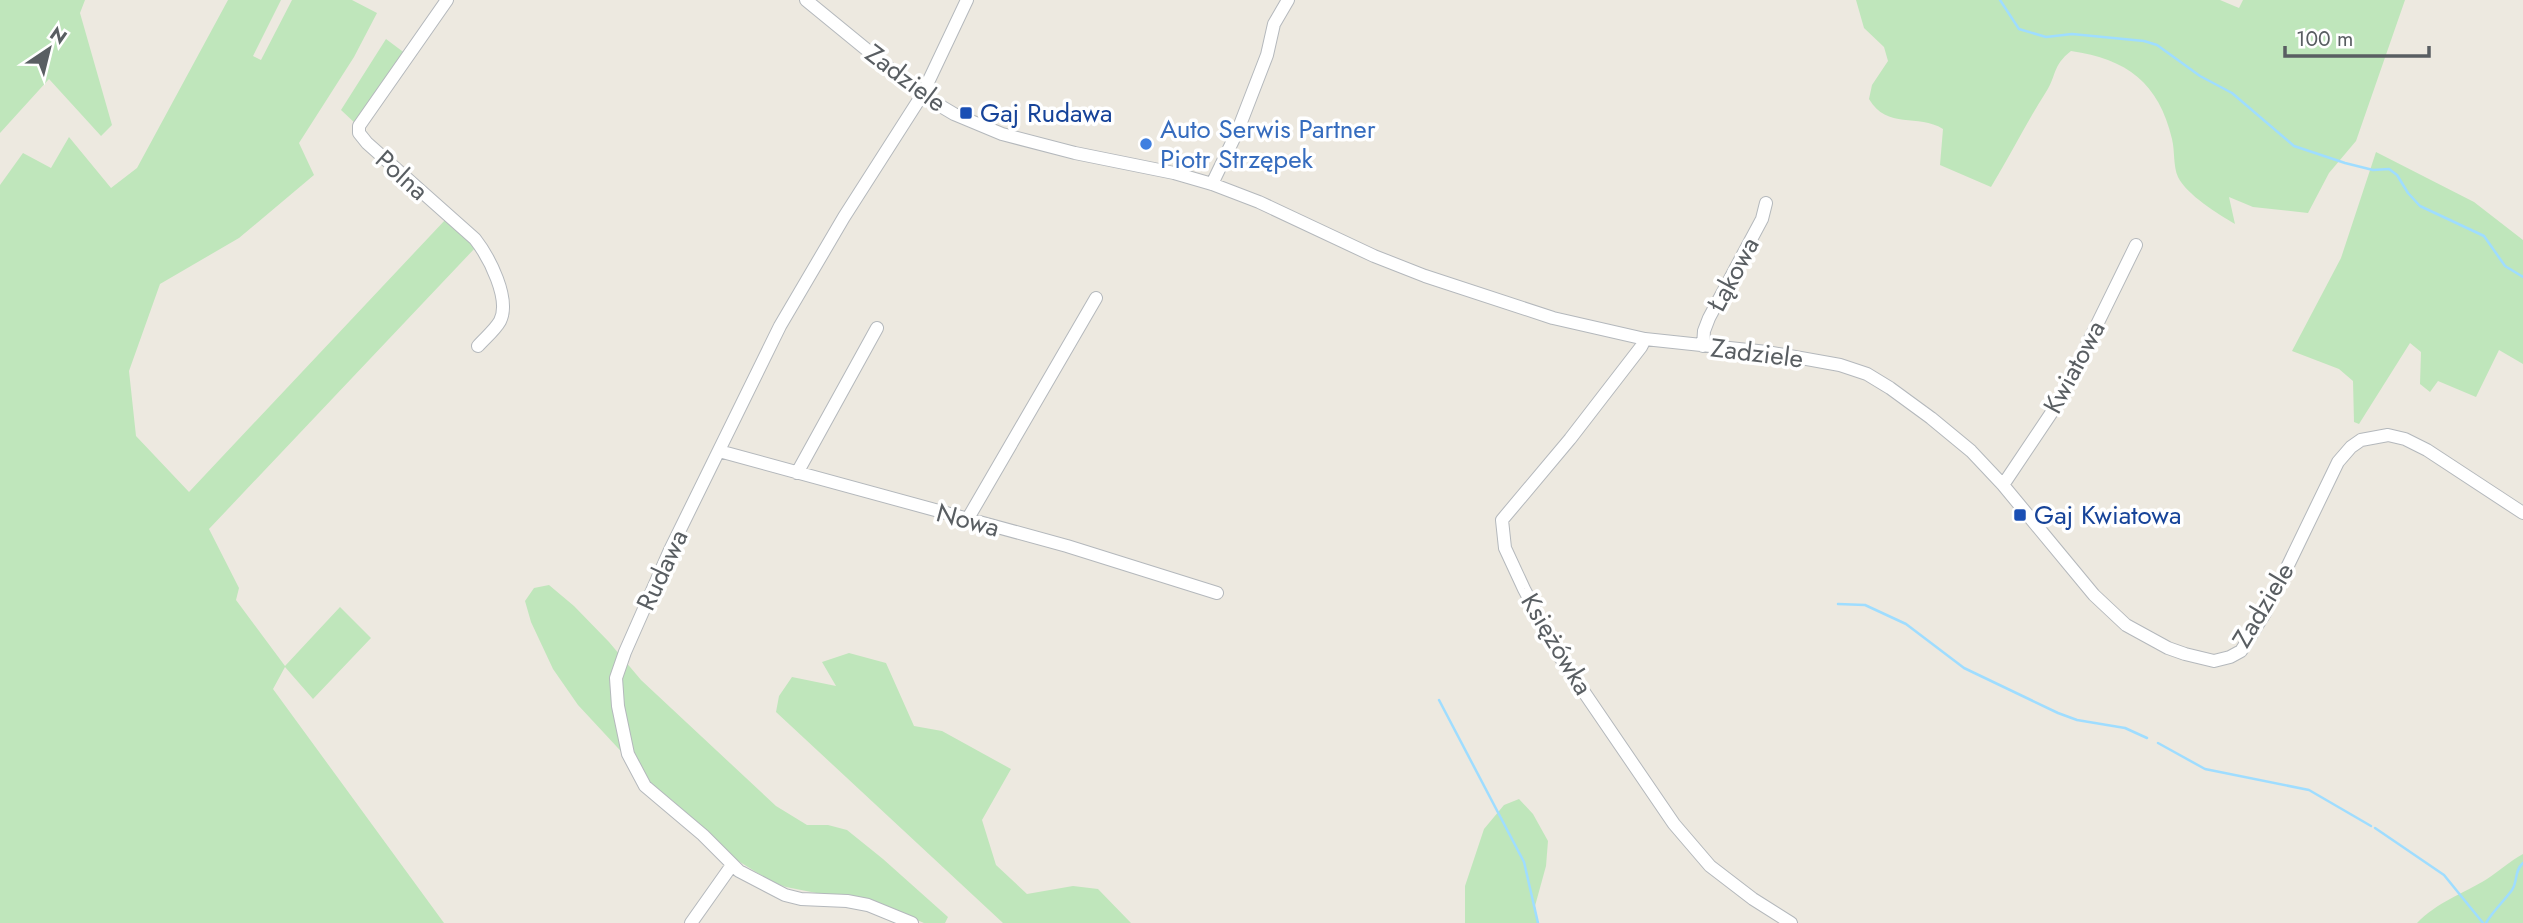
<svg xmlns="http://www.w3.org/2000/svg" width="2523" height="923" font-family="Jost,sans-serif">
<style>
.green{fill:#bfe6bb}
.lines{fill:none;stroke-linecap:round;stroke-linejoin:round}
.stream{stroke:#9fddff;stroke-width:2.5}
.minor-casing{stroke:#b4b8bc;stroke-width:14}
.minor{stroke:#fff;stroke-width:12}
.transit-dot{fill:#1a4fb4;stroke:#fff;stroke-width:2.5}
.shop-dot{fill:#3f7fe0;stroke:#fff;stroke-width:2.5}
.labels{text-anchor:middle;dominant-baseline:central;stroke-width:7;stroke-linejoin:round;paint-order:stroke}
.street-label{font-size:26px;fill:#595e62;stroke:#fff}
.transit-label{font-size:26px;fill:#164399;stroke:#fff;text-anchor:start}
.shop-label{font-size:26px;fill:#366cbe;stroke:#fff;text-anchor:start}
</style>
<rect width="100%" height="100%" fill="#ede9e0"/>
<path class="green" d="M 0,0 L 85,0 L 80,13 L 112,125 L 101,136 L 49,79 L 0,133 Z
M 228,0 L 281,0 L 253,56 L 261,60 L 292,0 L 352,0 L 377,13 L 354,57 L 299,143 L 314,175 L 239,238 L 160,284 L 129,371 L 136,436 L 189,492 L 446,219 L 476,247 L 209,529 L 239,588 L 236,600 L 285,666 L 340,607 L 371,638 L 313,699 L 285,667 L 273,689 L 444,923 L 0,923 L 0,185 L 23,153 L 51,168 L 69,137 L 111,188 L 137,168 Z
M 1856,0 L 2220,0 L 2239,8 L 2243,0 L 2405,0 L 2356,141 L 2329,173 L 2308,213 L 2253,207 L 2229,197 L 2235,224 C 2218,214 2187,195 2178,177 C 2173,166 2175,151 2172,139 C 2159,83 2127,59 2071,51 C 2052,66 2057,75 2046,92 C 2026,123 2010,156 1991,187 L 1940,165 L 1943,129 C 1918,113 1887,130 1869,99 L 1872,85 L 1888,61 L 1884,47 L 1864,28 Z
M 386,39 L 406,54 L 356,124 L 341,110 Z
M 2376,152 L 2474,202 L 2523,240 L 2523,364 L 2499,350 L 2476,397 L 2438,381 L 2430,392 L 2420,384 L 2421,352 L 2410,343 L 2359,424 L 2354,422 L 2353,381 L 2339,369 L 2292,351 L 2341,258 Z
M 549,585 L 574,606 L 609,642 L 641,680 L 776,806 L 807,825 L 828,825 L 847,830 L 883,859 L 948,917 L 945,923 L 924,923 L 887,907 L 786,887 L 772,882 L 727,854 L 672,800 L 656,789 L 578,705 L 553,669 L 531,622 L 525,601 L 534,588 Z
M 849,653 L 886,663 L 914,726 L 942,731 L 1011,769 L 982,820 L 996,865 L 1027,894 L 1073,886 L 1098,889 L 1131,923 L 1003,923 L 776,712 L 779,696 L 792,677 L 836,686 L 822,662 Z
M 1519,799 L 1533,814 L 1548,841 L 1546,866 L 1535,906 L 1538,923 L 1465,923 L 1465,886 L 1484,829 L 1504,805 Z
M 2523,854 L 2523,923 L 2417,923 C 2437,902 2463,894 2487,879 C 2499,871 2510,861 2523,854 Z"/>
<g class="lines">
<path class="stream" d="M 2000,0 L 2019,29 L 2046,37 L 2072,34 L 2144,41 L 2157,45 L 2200,76 L 2232,93 L 2294,146 L 2345,163 L 2373,170 L 2389,169 L 2397,175 L 2408,193 L 2420,206 L 2484,236 L 2505,266 L 2523,277
M 1838,604 L 1865,605 L 1906,624 L 1964,668 L 2058,713 L 2077,720 L 2125,728 L 2147,738
M 1439,700 L 1524,862 L 1538,923
M 2158,743 L 2205,769 L 2309,790 L 2371,826
M 2375,828 L 2444,875 L 2483,923
M 2486,923 C 2493,911 2504,901 2512,890 C 2518,881 2514,871 2523,863"/>
<defs>
<path id="minor" d="M 447,0 L 359,126 L 359,133 L 367,143 L 475,239 C 489,257 511,299 500,321 C 495,330 485,338 478,346
M 806,0 L 922,95 L 954,114 L 1002,134 L 1075,153 L 1174,173 L 1212,184 L 1259,202 L 1374,256 L 1425,276 L 1553,318 L 1645,339 L 1767,352 L 1840,365 L 1867,374 L 1890,388 L 1931,418 L 1971,451 L 2003,485 L 2094,595 L 2126,625 L 2168,648 L 2185,654 L 2214,661 L 2230,657 L 2241,651 L 2265,613 L 2338,462 L 2351,447 L 2361,440 L 2388,435 L 2405,439 L 2427,450 L 2523,513
M 1212,184 L 1238,130 L 1267,55 L 1274,24 L 1288,0
M 1645,339 L 1641,347 L 1570,439 L 1502,520 L 1505,548 L 1524,589 L 1558,654 L 1674,824 L 1710,866 L 1753,899 L 1791,923
M 1703,346 L 1704,331 L 1709,318 L 1762,219 L 1766,203
M 719,451 L 1067,546 L 1217,593
M 797,473 L 877,328
M 2003,485 L 2060,400 L 2136,245
M 967,520 L 1096,298
M 691,923 L 732,865
M 912,923 L 868,905 L 847,901 L 801,899 L 785,895 L 739,871 L 703,835 L 645,786 L 628,754 L 618,706 L 616,678 L 625,652 L 670,550 L 780,326 L 844,217 L 922,95 L 967,0"/>
</defs>
<use href="#minor" class="minor-casing"/>
<use href="#minor" class="minor"/>
</g>
<g class="transit-dot">
<rect x="959" y="106" width="14" height="14" rx="3.5"/>
<rect x="2013" y="508" width="14" height="14" rx="3.5"/>
</g>
<circle class="shop-dot" cx="1146" cy="144" r="7"/>
<g class="labels">
<g class="street-label">
<text transform="translate(906 78) rotate(37)">Zadziele</text>
<text transform="translate(402 175) rotate(42)">Polna</text>
<text transform="translate(1733 274) rotate(-62)">Łąkowa</text>
<text transform="translate(1757 353) rotate(7)">Zadziele</text>
<text transform="translate(2074 367) rotate(-62)">Kwiatowa</text>
<text transform="translate(968 520) rotate(15)">Nowa</text>
<text transform="translate(662 570) rotate(-65)">Rudawa</text>
<text transform="translate(2263 605) rotate(-59)">Zadziele</text>
<text transform="translate(1557 644) rotate(59)">Księżówka</text>
</g>
<g class="transit-label">
<text x="980" y="113">Gaj Rudawa</text>
<text x="2034" y="515">Gaj Kwiatowa</text>
</g>
<g class="shop-label">
<text x="1160" y="129">Auto Serwis Partner<tspan x="1160" dy="30">Piotr Strzępek</tspan></text>
</g>
</g>
<g transform="translate(49 49) rotate(35)" stroke="#ffffff" stroke-width="5" paint-order="stroke">
<path d="M0-5L12 26L0 18L-12 26Z" fill="#595e62"/>
<text y="-10" font-size="19" font-weight="bold" text-anchor="middle" fill="#595e62">N</text>
</g>
<path d="M2285 46v10h144v-10" fill="none" stroke="#595e62" stroke-width="3.5"/>
<text x="2296" y="46" font-size="21" fill="#595e62" stroke="#ffffff" stroke-width="5" paint-order="stroke">100 m</text>
</svg>
